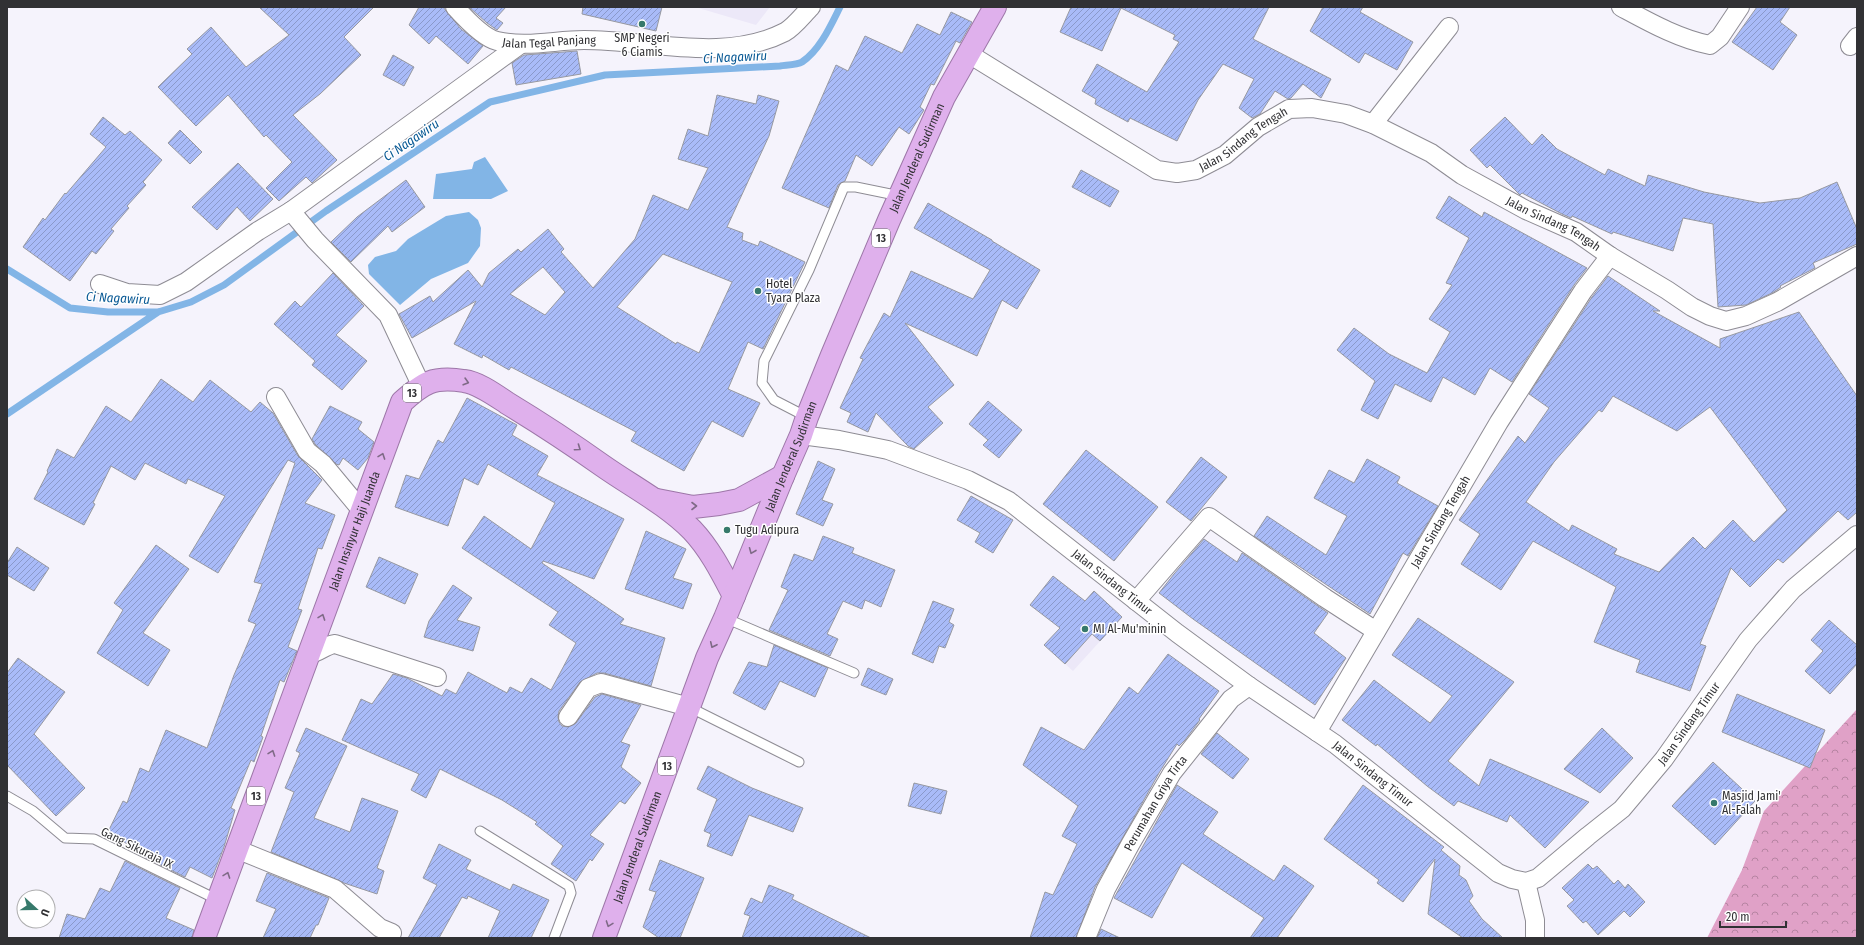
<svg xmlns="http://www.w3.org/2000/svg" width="1864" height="945" font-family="'Fira Sans Condensed',sans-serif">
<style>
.built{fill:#ece8f8}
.forest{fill:url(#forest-crowns)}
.water{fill:#82b5e6}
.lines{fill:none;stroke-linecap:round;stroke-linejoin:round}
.stream{stroke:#82b5e6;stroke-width:7}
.building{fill:url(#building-hatch);stroke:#9799a1;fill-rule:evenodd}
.service-casing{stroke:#8e8c94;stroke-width:11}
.minor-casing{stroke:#8e8c94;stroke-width:20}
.trunk-casing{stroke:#9d77a8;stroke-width:24}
.service{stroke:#fff;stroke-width:9}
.minor{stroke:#fff;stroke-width:18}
.trunk{stroke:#dfb0ec;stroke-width:22}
.oneway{stroke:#7f6a87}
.poi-dot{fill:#36796b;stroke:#fff;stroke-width:1.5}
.labels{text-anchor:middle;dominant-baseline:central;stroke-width:3;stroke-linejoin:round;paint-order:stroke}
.shield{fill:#fff;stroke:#6f6f71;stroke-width:1}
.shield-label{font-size:11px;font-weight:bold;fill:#313134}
.poi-label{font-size:12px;fill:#313134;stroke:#fff;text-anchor:start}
.street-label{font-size:12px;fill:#313134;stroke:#fff}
.water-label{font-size:13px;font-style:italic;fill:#075894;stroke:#fff}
</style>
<defs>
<pattern id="forest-crowns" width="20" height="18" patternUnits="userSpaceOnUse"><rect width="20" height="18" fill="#e0a1c7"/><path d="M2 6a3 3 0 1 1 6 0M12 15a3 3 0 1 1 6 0" fill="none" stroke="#b684a2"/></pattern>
<pattern id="building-hatch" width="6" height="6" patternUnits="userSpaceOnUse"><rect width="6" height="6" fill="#a9bbf8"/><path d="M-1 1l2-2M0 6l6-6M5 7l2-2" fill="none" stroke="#8a99ca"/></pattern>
</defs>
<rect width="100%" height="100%" fill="#f5f3fc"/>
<path class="built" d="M 695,7 L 770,7 L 756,25 Z
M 1094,591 L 1122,617 L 1073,671 L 1044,645 Z"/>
<path class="forest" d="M 1857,709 L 1857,938 L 1707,938 L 1742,870 L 1764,811 Z"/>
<path class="water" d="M 485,157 L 508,191 L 491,199 L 433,199 L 436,174 L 472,169 L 474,162 Z
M 469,212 L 478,220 L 481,228 L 480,246 L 468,263 L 431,279 L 400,305 L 369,274 L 368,265 L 375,257 L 396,251 L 408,239 L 446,216 Z"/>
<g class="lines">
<path class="stream" d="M 7,269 L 70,308 L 108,312 L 158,312 L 191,302 L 224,285 L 326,211 L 490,102 L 605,75 L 780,66 C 787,65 797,65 802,62 C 820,50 831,25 840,7
M 7,414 L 158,312"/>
</g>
<path class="building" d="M 259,7 L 374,7 L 344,37 L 361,55 L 320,94 L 293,115 L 337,160 L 312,183 L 306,177 L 279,201 L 266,188 L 292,162 L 266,135 L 264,137 L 228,95 L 196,126 L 158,87 L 192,54 L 187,49 L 211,27 L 246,67 L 289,35 Z
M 419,7 L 443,7 L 461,29 L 483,46 L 468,64 L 436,36 L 429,44 L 409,25 Z
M 469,7 L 506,7 L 496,18 L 503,23 L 497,30 L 487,23 Z
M 583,7 L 662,7 L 656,31 L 582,14 Z
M 1071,7 L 1269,7 L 1253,39 L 1331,79 L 1321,98 L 1303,84 L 1291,98 L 1288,99 L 1275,91 L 1260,114 L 1252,118 L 1239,108 L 1254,79 L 1223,64 L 1198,100 L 1177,141 L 1130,118 L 1128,122 L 1095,104 L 1096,99 L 1082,91 L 1097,64 L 1147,92 L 1179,42 L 1173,39 L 1175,35 L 1121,8 L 1102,51 L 1060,32 Z
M 1323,7 L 1363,7 L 1360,12 L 1413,42 L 1397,70 L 1365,53 L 1359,63 L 1310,31 Z
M 1757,7 L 1790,7 L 1780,22 L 1797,35 L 1773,70 L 1732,42 Z
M 951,12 L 972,22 L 960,43 L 956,41 L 934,85 L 931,84 L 920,107 L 924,110 L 909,134 L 899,127 L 872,166 L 856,155 L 845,181 L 838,185 L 829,208 L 782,188 L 836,65 L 848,71 L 865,36 L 902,53 L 917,24 L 940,35 Z
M 577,51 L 581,74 L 516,85 L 512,63 L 524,55 Z
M 393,55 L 414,67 L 404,86 L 383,75 Z
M 717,95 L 756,104 L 758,95 L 779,101 L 769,136 L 727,227 L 743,233 L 742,240 L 758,246 L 760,241 L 805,262 L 763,349 L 748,342 L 728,389 L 760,403 L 743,437 L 712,421 L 684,471 L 631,441 L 636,432 L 511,367 L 509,370 L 483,355 L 482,358 L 454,344 L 476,301 L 412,338 L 399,314 L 430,296 L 433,302 L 468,270 L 482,287 L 489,273 L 518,249 L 521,252 L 548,229 L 564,249 L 561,252 L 593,288 L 635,239 L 653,195 L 688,210 L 708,168 L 678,159 L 688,129 L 708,136 ZM 663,254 L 732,282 L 699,353 L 677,342 L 676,344 L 617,307 ZM 543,267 L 565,292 L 545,315 L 510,294 Z
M 103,117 L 125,135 L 130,131 L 162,160 L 143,182 L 146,185 L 127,206 L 129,208 L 111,229 L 114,231 L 96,254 L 92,251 L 70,281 L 23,247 L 43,218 L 45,220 L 65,193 L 66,194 L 106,147 L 90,134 Z
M 1505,117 L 1532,145 L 1542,134 L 1557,149 L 1605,175 L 1608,169 L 1645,186 L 1648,175 L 1704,192 L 1760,203 L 1800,198 L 1837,182 L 1857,229 L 1857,244 L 1813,263 L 1815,268 L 1780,286 L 1781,287 L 1772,293 L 1746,305 L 1718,307 L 1713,224 L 1683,218 L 1673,251 L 1613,232 L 1612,234 L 1572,216 L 1571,218 L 1562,214 L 1522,193 L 1520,195 L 1490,165 L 1487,168 L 1470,150 Z
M 180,130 L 202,152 L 190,164 L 168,143 Z
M 238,163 L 273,199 L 250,221 L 237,207 L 217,230 L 192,207 Z
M 1081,170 L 1119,191 L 1110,207 L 1072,187 Z
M 406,180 L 425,207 L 392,232 L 388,226 L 351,262 L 331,242 L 357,217 Z
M 1449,196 L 1482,217 L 1484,212 L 1587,268 L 1574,285 L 1512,382 L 1490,368 L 1475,395 L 1443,377 L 1431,402 L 1395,384 L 1378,419 L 1361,410 L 1375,381 L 1337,350 L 1354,328 L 1389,354 L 1427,373 L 1450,332 L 1429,319 L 1452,285 L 1446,283 L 1469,238 L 1436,218 Z
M 928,203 L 992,240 L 992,241 L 1040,270 L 1017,309 L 1002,300 L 977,356 L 905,323 L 954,385 L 928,407 L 943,423 L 914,449 L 908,446 L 876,413 L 868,432 L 847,422 L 851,413 L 840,408 L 863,359 L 860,358 L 884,313 L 890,317 L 911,271 L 973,299 L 990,270 L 914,228 Z
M 333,273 L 364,306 L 336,335 L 367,361 L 342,390 L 312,365 L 315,361 L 274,324 L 295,301 L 301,307 Z
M 1608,276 L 1660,311 L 1653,311 L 1720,348 L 1720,339 L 1799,312 L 1857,396 L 1857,512 L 1848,520 L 1838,511 L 1783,563 L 1778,559 L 1750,587 L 1731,568 L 1700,644 L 1706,646 L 1690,691 L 1636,672 L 1640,660 L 1594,642 L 1616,587 L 1533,541 L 1501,590 L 1461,564 L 1480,534 L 1459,520 L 1518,436 L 1525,443 L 1549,408 L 1529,394 L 1592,297 ZM 1613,396 L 1677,431 L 1710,407 L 1787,510 L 1754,542 L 1733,520 L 1705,549 L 1693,537 L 1659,572 L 1614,554 L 1617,549 L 1572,525 L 1569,531 L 1526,502 L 1554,462 L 1599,410 L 1602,412 Z
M 161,379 L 193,402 L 210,380 L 251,412 L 260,402 L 273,413 L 298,456 L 322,480 L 305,503 L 335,515 L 322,549 L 318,548 L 298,609 L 302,610 L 288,647 L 297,651 L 284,682 L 280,680 L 261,736 L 263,737 L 254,762 L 251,760 L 231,808 L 235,810 L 224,847 L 212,878 L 190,867 L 185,877 L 130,850 L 132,846 L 107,834 L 123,801 L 127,803 L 140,768 L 149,772 L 166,730 L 207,748 L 234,675 L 256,624 L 248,621 L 262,584 L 254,582 L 295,463 L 288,460 L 218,573 L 189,556 L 225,496 L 188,479 L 186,484 L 145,463 L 135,480 L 111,466 L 93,503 L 95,504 L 84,525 L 34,499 L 48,472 L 47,471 L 57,449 L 74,458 L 106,406 L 131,422 Z
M 467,398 L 517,425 L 512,435 L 548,456 L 537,475 L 624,519 L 594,579 L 543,561 L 542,563 L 624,619 L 620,624 L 665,638 L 651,686 L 604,673 L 597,673 L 580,682 L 559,711 L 558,717 L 559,722 L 562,726 L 568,727 L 576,723 L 595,697 L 602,694 L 641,705 L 621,742 L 630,745 L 621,767 L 641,783 L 625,804 L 620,801 L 590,835 L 604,844 L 592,861 L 590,859 L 576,881 L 551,864 L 563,846 L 535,824 L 537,822 L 502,800 L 440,769 L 426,798 L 411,790 L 419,774 L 342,740 L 361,699 L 372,704 L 393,674 L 407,678 L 442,696 L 446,689 L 456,694 L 468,672 L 507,693 L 510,687 L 522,693 L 531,678 L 551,690 L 576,643 L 549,625 L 558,612 L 462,548 L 484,516 L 531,549 L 555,503 L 488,464 L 478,485 L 464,478 L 448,526 L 395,507 L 406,475 L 419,479 L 438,440 L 443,443 Z
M 988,401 L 1022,430 L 999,458 L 983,445 L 988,440 L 969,424 Z
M 330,406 L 362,422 L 358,429 L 374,442 L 368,458 L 358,470 L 343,458 L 339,465 L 336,464 L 315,444 L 312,439 Z
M 1086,450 L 1158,507 L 1114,561 L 1043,504 Z
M 1201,457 L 1227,477 L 1191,521 L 1166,502 Z
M 1367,459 L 1400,477 L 1397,483 L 1438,506 L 1408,556 L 1403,553 L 1370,614 L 1254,536 L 1267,516 L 1326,555 L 1347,516 L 1314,498 L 1329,470 L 1354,483 Z
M 818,461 L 835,469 L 822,500 L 833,504 L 823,526 L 796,514 Z
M 971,496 L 1013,520 L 993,553 L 975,542 L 980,533 L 957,520 Z
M 646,531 L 686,549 L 673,578 L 692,584 L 683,609 L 625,589 Z
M 823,536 L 854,548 L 852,553 L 895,570 L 881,607 L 865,600 L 862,609 L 843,601 L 827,634 L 838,639 L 830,656 L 769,630 L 788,590 L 781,587 L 794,554 L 813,561 Z
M 1204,539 L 1237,562 L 1242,553 L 1328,613 L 1314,633 L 1346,658 L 1315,705 L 1193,619 L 1159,593 L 1174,574 Z
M 156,545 L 189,569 L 143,633 L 170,650 L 148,686 L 97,653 L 123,610 L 114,603 Z
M 17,547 L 49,568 L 34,591 L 7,575 L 7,563 Z
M 379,557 L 418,574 L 405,604 L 366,587 Z
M 1053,576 L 1085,601 L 1094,591 L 1122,617 L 1100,641 L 1092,634 L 1065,664 L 1044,645 L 1060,628 L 1030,605 Z
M 453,585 L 472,598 L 457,620 L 480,627 L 473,651 L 424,637 L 429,621 Z
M 933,601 L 954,609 L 949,622 L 954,625 L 945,648 L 939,646 L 933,663 L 912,654 Z
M 1418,618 L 1514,682 L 1448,761 L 1479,786 L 1490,759 L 1589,802 L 1545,848 L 1510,815 L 1507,822 L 1458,801 L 1454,806 L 1427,786 L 1377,744 L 1376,746 L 1342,720 L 1374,680 L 1430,723 L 1452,696 L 1392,655 Z
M 1829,620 L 1857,645 L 1857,664 L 1830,694 L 1805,671 L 1823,651 L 1811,640 Z
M 774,645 L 828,668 L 815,697 L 780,681 L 765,710 L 733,693 L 749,662 L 767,667 Z
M 1168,654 L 1219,691 L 1199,719 L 1200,720 L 1185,740 L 1179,746 L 1177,744 L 1159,773 L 1095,887 L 1076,938 L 1030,938 L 1045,892 L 1053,895 L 1077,844 L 1062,836 L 1078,806 L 1023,765 L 1041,727 L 1084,750 L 1129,687 L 1138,694 Z
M 18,658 L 65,692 L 34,734 L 85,788 L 56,816 L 7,765 L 7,673 Z
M 868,668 L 893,679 L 886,695 L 861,685 Z
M 1737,694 L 1825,730 L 1810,768 L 1722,732 Z
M 306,728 L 347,746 L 314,818 L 350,832 L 362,798 L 398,811 L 377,868 L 384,871 L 377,894 L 344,883 L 271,852 L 294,792 L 285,788 L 300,753 L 296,751 Z
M 1602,728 L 1633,758 L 1600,793 L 1564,769 Z
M 1217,733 L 1249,759 L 1233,779 L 1201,754 Z
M 1713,762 L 1755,801 L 1715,845 L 1672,806 Z
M 708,766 L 752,788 L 803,808 L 793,832 L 749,815 L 732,856 L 707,846 L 711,834 L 704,831 L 717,799 L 697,789 Z
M 914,783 L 947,791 L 941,814 L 908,806 Z
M 1177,785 L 1218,812 L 1203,834 L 1274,881 L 1284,865 L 1314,886 L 1277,938 L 1250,938 L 1264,918 L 1182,863 L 1152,918 L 1114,898 Z
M 1363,785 L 1444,847 L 1441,850 L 1460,866 L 1459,875 L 1466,880 L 1473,896 L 1469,901 L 1482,919 L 1503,938 L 1463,938 L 1428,914 L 1435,859 L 1403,902 L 1377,883 L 1379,880 L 1324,839 Z
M 439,844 L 471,860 L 466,869 L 510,890 L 513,884 L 549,900 L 531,938 L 488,938 L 500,911 L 468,896 L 467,899 L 462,897 L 439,938 L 408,938 L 437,885 L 423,878 Z
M 660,860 L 704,878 L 680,938 L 659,938 L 643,927 L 656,892 L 649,890 Z
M 125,861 L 180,888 L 166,918 L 194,930 L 192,938 L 59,938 L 67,914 L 85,919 L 100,888 L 110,892 Z
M 1588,864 L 1593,869 L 1597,866 L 1614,884 L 1618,880 L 1625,888 L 1628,884 L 1645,902 L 1630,917 L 1624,911 L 1598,935 L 1586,921 L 1583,923 L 1567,906 L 1574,900 L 1562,888 Z
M 267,873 L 329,898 L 318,925 L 316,925 L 310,938 L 263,938 L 276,909 L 256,901 Z
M 769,885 L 794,895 L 792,899 L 871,938 L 742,938 L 750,916 L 744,914 L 751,898 L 762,903 Z
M 1101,929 L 1120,938 L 1097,938 Z"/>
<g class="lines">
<defs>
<path id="service" d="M 807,417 L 774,400 L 762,383 L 764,361 L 809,270 L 844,187 L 856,187 L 900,196
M 725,618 L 854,673
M 689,707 L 799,762
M 7,796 L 33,811 L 65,838 L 94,839 L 218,900
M 480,831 L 569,886 L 571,893 L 554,938"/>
<g id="minor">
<path id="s1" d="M 455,7 C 464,17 484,38 497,41 C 527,48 555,40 584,40 C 649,40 725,63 785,32 C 794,27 803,15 811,7"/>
<path d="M 1621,7 C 1649,22 1679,39 1710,45 L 1720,37 L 1740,7"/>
<path d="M 1850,46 L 1857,37"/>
<path id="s2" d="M 969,54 L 1157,170 L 1177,173 L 1196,170 L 1225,155 L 1258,127 L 1289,109 L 1312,108 L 1346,114 L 1373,124 L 1431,153 L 1462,175 L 1526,210 L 1576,232 L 1610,256 L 1667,290 L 1692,307 L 1710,316 L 1726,321 L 1746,316 L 1777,302 L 1857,256"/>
<path d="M 1373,124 L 1449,27"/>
<path d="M 291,211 L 315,240 L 388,315 L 421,385"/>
<path d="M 100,284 L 127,293 L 160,295 L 186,282 L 258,231 L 291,211 L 521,44"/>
<path d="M 276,397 L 307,451 L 323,464 L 362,511"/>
<path id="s3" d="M 801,435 L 839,440 L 888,450 L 968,480 L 1009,501 L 1177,633 L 1249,686 L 1335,744 L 1498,873 L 1512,879 L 1526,882 L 1538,878 L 1588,836 L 1622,809 L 1664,759 L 1748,640 L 1793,589 L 1857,535"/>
<path d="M 1136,601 L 1209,517 L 1325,598 L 1376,631"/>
<path d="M 309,654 C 319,653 325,645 335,644 L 437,677"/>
<path d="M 568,717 L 588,688 L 601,683 L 689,707"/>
<path id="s4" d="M 1317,732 L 1499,422 L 1583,291 L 1610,256"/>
<path d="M 236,849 L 335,889 L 380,928 L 392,933"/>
<path d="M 1526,882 L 1535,920 L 1535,938"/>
<path id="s5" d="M 1086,938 L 1106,889 L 1131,843 L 1172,773 L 1231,699 L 1249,686"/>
</g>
<g id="trunk">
<path d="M 657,500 L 693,507 L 719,504 L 739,500 L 783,476"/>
<path id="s6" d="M 204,938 L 402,402 C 423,383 433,376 464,381 C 479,383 495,395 507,403 C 540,423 572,444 603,466 C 633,487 666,504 692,530 C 710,549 722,573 734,596"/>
<path id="s7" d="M 604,938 L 707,658 L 725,618 L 783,476 L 801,435 L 807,417 L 832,355 L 889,220 L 944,97 L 995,7"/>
</g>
</defs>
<use href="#service" class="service-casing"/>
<use href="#minor" class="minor-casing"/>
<use href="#trunk" class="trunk-casing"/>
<use href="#service" class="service"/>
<use href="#minor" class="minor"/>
<use href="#trunk" class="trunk"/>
</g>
<defs><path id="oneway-chevron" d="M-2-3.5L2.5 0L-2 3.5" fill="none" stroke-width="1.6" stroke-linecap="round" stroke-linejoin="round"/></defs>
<g class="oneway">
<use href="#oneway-chevron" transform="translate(466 382) rotate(16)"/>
<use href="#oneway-chevron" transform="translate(578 448) rotate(35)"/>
<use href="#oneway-chevron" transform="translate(382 456) rotate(-70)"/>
<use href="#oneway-chevron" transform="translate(694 506)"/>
<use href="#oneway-chevron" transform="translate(752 551) rotate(112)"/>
<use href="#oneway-chevron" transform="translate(322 617) rotate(-70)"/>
<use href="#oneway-chevron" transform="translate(713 645) rotate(115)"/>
<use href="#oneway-chevron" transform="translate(272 753) rotate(-70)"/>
<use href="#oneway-chevron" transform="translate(227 875) rotate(-70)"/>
<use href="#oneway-chevron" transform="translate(609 924) rotate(110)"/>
</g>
<g class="poi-dot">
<circle cx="642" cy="24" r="4"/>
<circle cx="758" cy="291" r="4"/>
<circle cx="727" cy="530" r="4"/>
<circle cx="1085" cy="629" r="4"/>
<circle cx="1714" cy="803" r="4"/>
</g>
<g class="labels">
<g class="shield">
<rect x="872" y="229" width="18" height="18" rx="3"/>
<rect x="403" y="384" width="18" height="18" rx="3"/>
<rect x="658" y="757" width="18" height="18" rx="3"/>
<rect x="247" y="787" width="18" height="18" rx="3"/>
</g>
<g class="shield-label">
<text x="881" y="238">13</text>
<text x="412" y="393">13</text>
<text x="667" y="766">13</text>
<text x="256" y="796">13</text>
</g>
<g class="poi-label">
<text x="642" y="38" text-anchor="middle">SMP Negeri<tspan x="642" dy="14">6 Ciamis</tspan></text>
<text x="766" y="284">Hotel<tspan x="766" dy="14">Tyara Plaza</tspan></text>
<text x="735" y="530">Tugu Adipura</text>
<text x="1093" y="629">MI Al-Mu'minin</text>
<text x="1722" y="796">Masjid Jami'<tspan x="1722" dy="14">Al-Falah</tspan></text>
</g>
<g class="street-label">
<text stroke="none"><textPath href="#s1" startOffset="107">Jalan Tegal Panjang</textPath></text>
<text stroke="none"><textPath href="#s2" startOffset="317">Jalan Sindang Tengah</textPath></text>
<text stroke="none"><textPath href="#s7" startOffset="841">Jalan Jenderal Sudirman</textPath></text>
<text stroke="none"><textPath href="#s2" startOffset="665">Jalan Sindang Tengah</textPath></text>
<text stroke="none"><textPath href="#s7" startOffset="517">Jalan Jenderal Sudirman</textPath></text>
<text stroke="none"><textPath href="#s4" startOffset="244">Jalan Sindang Tengah</textPath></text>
<text stroke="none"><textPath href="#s6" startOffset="434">Jalan Insinyur Haji Juanda</textPath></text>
<text stroke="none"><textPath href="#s3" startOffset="351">Jalan Sindang Timur</textPath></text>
<text stroke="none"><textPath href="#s3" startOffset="1094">Jalan Sindang Timur</textPath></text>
<text stroke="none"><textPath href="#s3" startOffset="675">Jalan Sindang Timur</textPath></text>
<text stroke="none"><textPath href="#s5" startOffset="152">Perumahan Griya Tirta</textPath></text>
<text stroke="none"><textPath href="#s7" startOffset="97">Jalan Jenderal Sudirman</textPath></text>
<text transform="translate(137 848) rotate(26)">Gang Sikuraja IX</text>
</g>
<g class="water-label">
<text transform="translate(735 57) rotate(-3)">Ci Nagawiru</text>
<text transform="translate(411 140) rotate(-34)">Ci Nagawiru</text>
<text transform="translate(118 298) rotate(3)">Ci Nagawiru</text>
</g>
</g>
<rect width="1864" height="945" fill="none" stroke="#313134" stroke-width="16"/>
<g transform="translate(36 909) rotate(111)"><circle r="19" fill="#ffffff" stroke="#adadae"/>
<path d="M0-3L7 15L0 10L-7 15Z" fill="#36796b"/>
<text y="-6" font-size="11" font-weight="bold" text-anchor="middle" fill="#313134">U</text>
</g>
<path d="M1720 921v6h66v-6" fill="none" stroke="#313134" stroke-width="2"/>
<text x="1726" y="921" font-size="12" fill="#313134" stroke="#ffffff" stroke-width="3" paint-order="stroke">20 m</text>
</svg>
